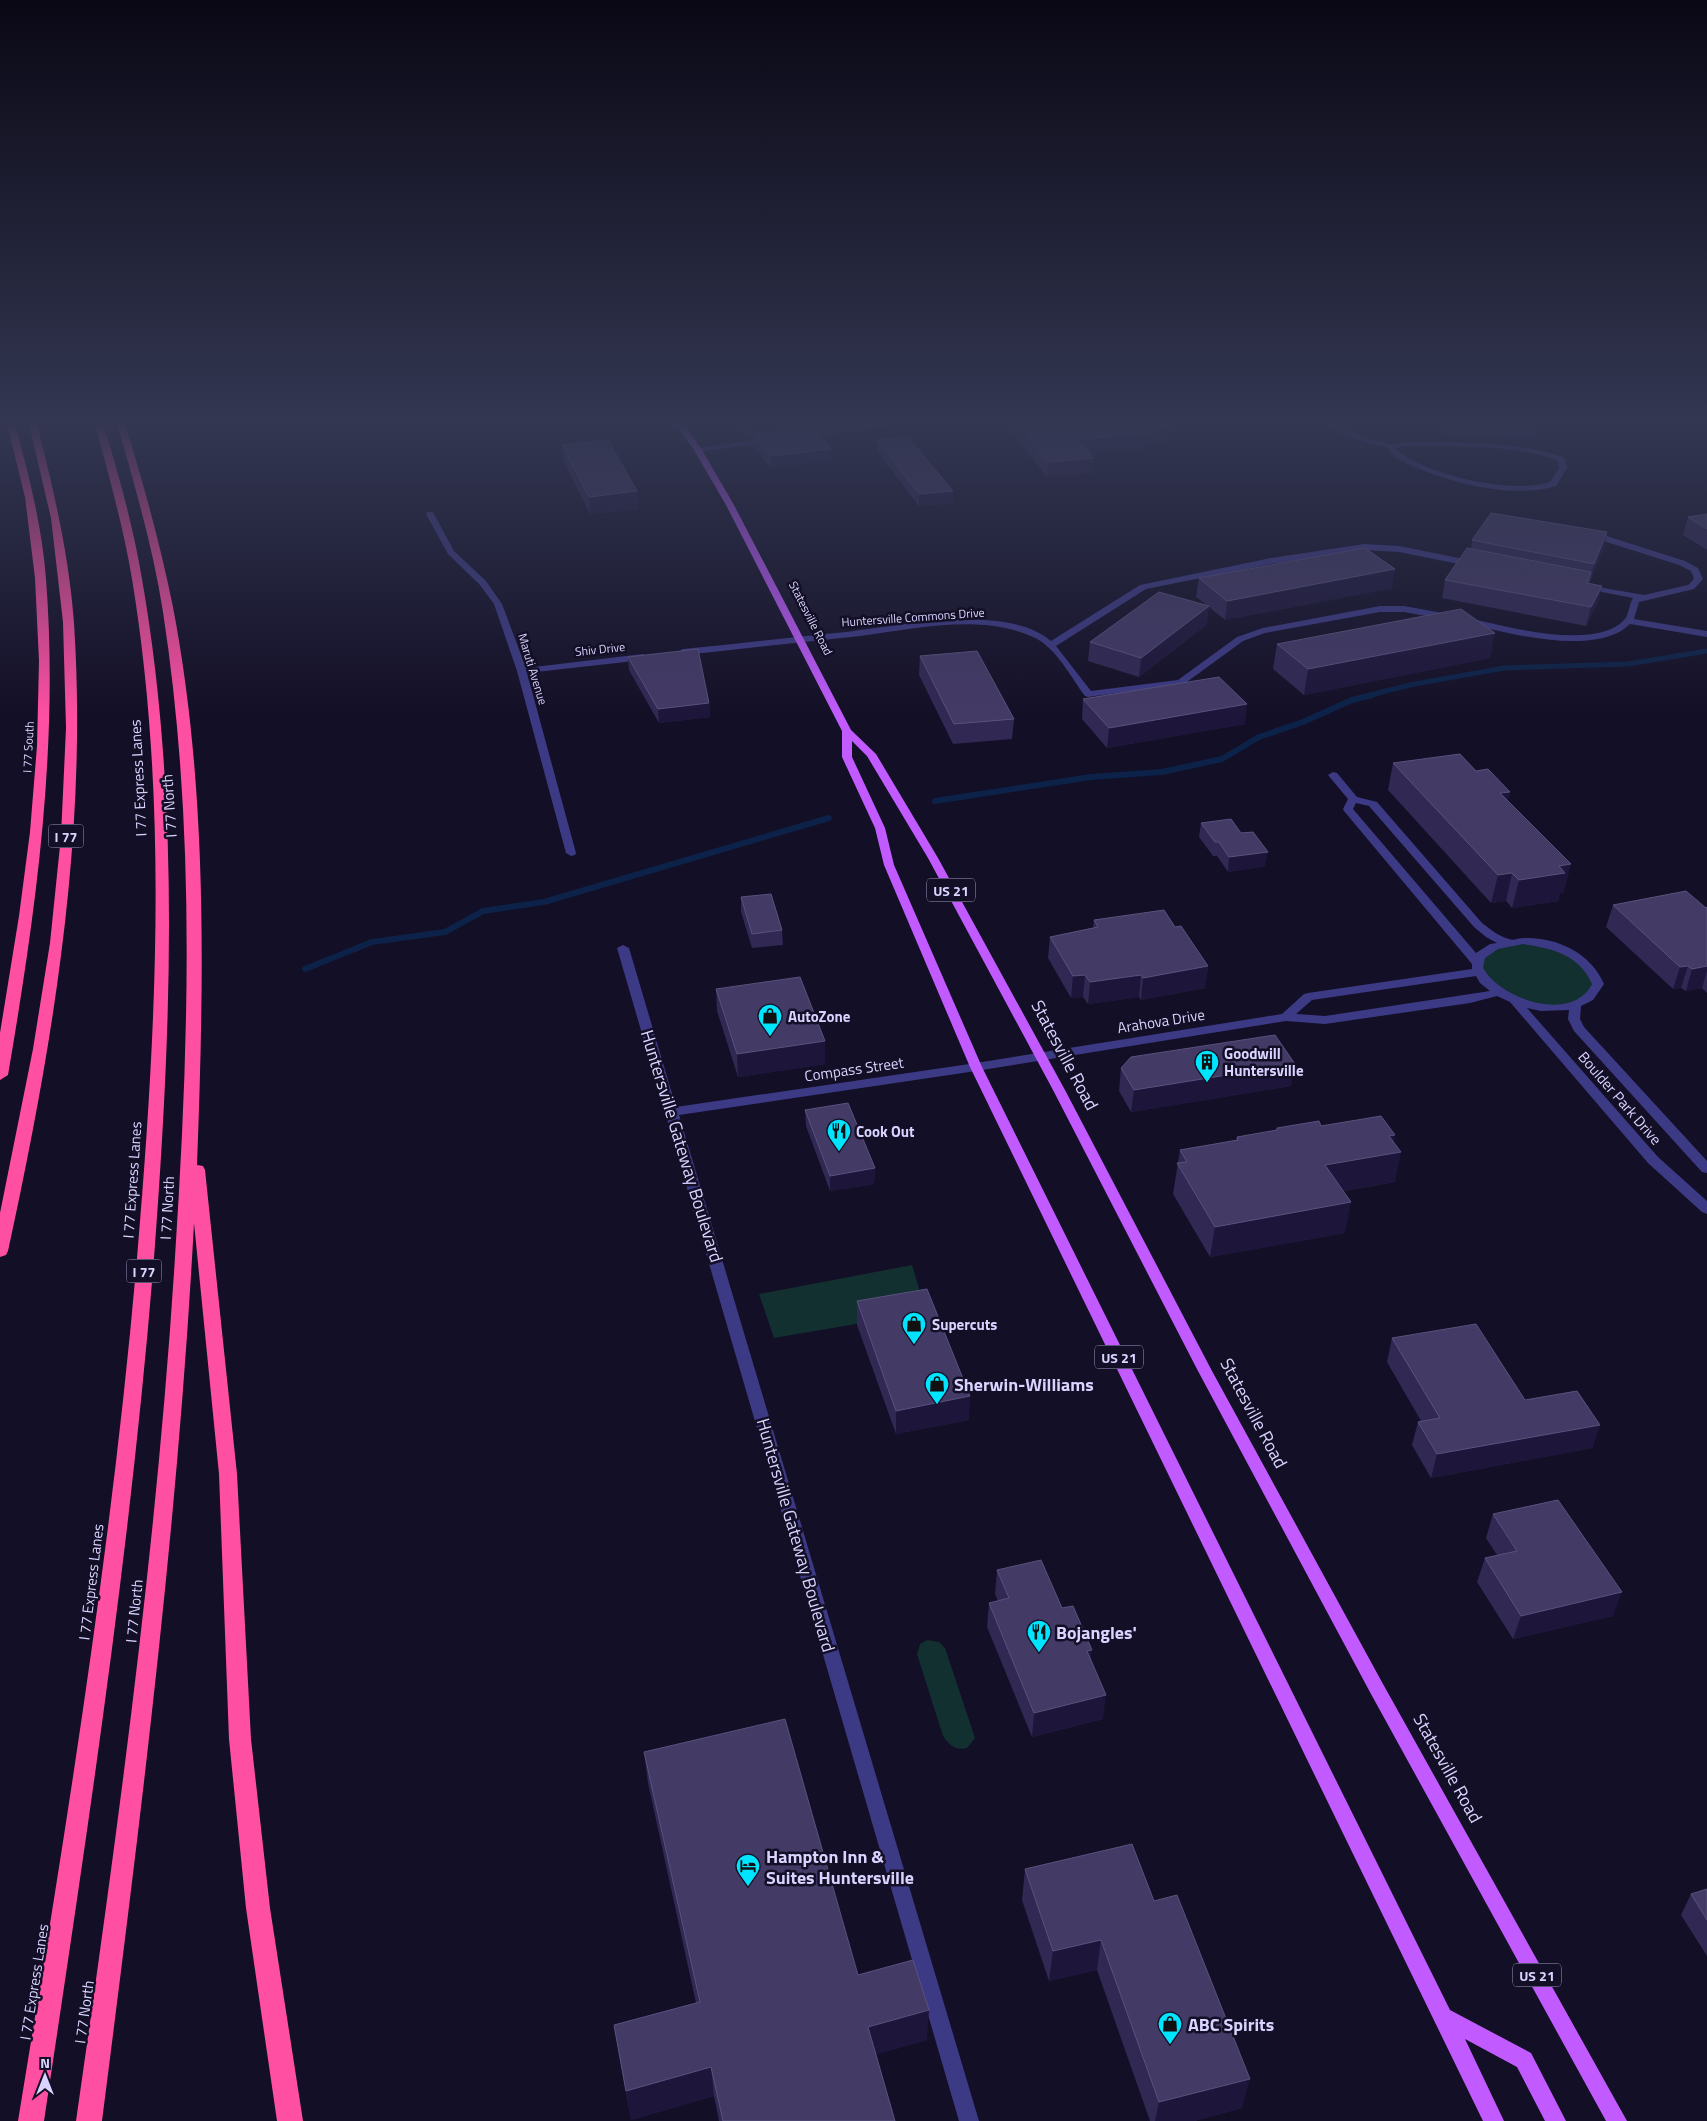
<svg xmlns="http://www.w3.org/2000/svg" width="1707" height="2121" font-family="'Titillium Web',sans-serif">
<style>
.green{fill:#12302f}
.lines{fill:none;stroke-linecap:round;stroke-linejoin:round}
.stream-far1{stroke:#0c2248;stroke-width:5}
.stream{stroke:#0c2248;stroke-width:6}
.minor{fill:#3d3a85;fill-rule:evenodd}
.primary{fill:#c25bff;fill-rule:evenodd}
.motorway{fill:#ff4fa3;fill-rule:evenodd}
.wall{fill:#312854}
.shaded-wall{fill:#1d163a}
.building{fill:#433a66;stroke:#5a527e}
.labels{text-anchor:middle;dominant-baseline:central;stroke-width:5;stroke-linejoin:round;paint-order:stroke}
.far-street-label{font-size:12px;fill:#d9d4ff;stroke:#130f26}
.shield{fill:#130f26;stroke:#9e99be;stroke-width:1}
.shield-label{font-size:14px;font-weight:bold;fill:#d9d4ff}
.street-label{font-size:15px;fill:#d9d4ff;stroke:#130f26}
.poi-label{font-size:15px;font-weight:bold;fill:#d9d4ff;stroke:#130f26;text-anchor:start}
.near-street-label{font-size:18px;fill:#d9d4ff;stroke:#130f26}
.near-poi-label{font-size:18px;font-weight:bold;fill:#d9d4ff;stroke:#130f26;text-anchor:start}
</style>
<rect width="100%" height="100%" fill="#130f26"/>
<path class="green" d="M 1505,942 L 1558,947 L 1596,977 L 1589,998 L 1557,1008 L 1515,1001 L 1478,972 L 1482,953 Z
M 912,1265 L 926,1312 L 774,1338 L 759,1294 Z
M 927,1640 L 939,1642 L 945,1648 L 975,1738 L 967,1748 C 956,1751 949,1745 943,1736 L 917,1654 L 920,1644 Z"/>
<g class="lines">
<path class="stream-far1" d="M 1367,696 L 1409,685 L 1504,668 L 1628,664 L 1707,651"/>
<path class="stream" d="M 935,801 L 1091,777 L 1162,772 L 1222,759 L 1259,737 L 1303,722 L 1352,700 L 1372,695
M 305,969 L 372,942 L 445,932 L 483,911 L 544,902 L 829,818"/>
<path class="minor" d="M 898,420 L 918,420 L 914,422 L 802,437 L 798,435 L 802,433 Z
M 1318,420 C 1344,420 1365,442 1390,444 C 1397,444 1403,442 1409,442 C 1452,441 1526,442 1565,458 L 1567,468 L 1556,486 C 1512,500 1440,481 1400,460 C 1394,457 1390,450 1386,447 C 1382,445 1375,445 1371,444 C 1357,439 1329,429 1318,420 ZM 1409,446 C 1455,448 1516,443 1558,461 L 1559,468 L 1550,482 C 1511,495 1425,475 1394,448 Z
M 770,438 L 773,438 L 773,442 L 698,452 L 694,450 L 698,448 Z
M 427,512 L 433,512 L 454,551 L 486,581 L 502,604 L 526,668 L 643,654 L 648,657 L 643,660 L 527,673 L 576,853 L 575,855 L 571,856 L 566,853 L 517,671 L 494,604 L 480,585 L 448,554 L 426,514 Z
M 1588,532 L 1594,532 L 1685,561 L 1698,568 L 1703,579 L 1694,589 L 1639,602 L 1634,619 L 1707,631 L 1707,637 L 1630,624 C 1626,627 1622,631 1617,633 C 1577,652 1507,633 1465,623 L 1465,619 L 1468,618 C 1505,626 1596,652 1625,619 C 1629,614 1629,604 1633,598 L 1581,588 L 1581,584 L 1644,595 L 1688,585 L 1694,579 L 1691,571 L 1679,565 L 1588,536 Z
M 1364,544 L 1399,546 L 1474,561 L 1478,564 L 1474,567 L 1399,552 L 1364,550 L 1271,564 L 1146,589 L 1056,646 L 1091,691 L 1178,680 L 1237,637 L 1263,628 L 1380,606 L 1404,606 L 1448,614 L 1452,617 L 1448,620 L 1404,612 L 1380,612 L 1265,633 L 1243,641 L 1184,684 L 1088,697 L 1085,696 C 1070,676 1056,647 1033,637 C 980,613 915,629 860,636 C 801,642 742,649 683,655 L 678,652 L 683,649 C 737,644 792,637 846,632 C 900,626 1006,603 1051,641 L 1140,585 L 1271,558 Z
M 1333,772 L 1337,773 L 1357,797 L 1377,802 L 1482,923 C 1490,929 1498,936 1509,939 C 1513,941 1519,938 1524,938 C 1557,937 1591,953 1604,984 L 1593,1000 L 1581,1006 L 1580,1019 L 1584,1027 L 1707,1161 L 1707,1173 L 1702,1172 L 1574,1031 L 1568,1019 L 1569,1010 L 1541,1011 L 1527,1008 L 1658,1157 L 1707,1201 L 1707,1214 L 1702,1212 L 1648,1163 L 1510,1002 L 1497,996 L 1470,1003 L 1325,1024 L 1286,1021 L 976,1071 L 679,1115 L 979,2121 L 959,2121 L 617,948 L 623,945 L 629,948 L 676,1107 L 976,1063 L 1282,1014 L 1304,994 L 1308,993 L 1472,969 L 1472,964 L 1344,811 L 1343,809 L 1348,799 L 1328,775 ZM 1356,803 L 1369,806 L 1474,927 L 1486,937 L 1497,943 L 1490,944 L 1476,953 L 1353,809 ZM 1523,944 C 1552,948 1580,955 1592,984 C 1572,1024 1500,999 1483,968 L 1485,958 L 1498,949 ZM 1476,976 L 1480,983 L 1490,991 L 1325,1016 L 1296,1014 L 1312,1000 Z"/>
<path class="primary" d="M 673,420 L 681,420 L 702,450 L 734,505 L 851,730 L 876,754 L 938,858 L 1065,1090 L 1212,1371 L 1383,1684 L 1627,2121 L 1606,2121 L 1371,1694 L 1198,1371 L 1053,1090 L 928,858 L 867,756 L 852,741 L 852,757 L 885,828 L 894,865 L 982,1067 L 1450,2010 L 1531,2053 L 1566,2121 L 1545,2121 L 1517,2067 L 1465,2039 L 1504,2121 L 1483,2121 L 970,1067 L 884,865 L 875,828 L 842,757 L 842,731 L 726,505 L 694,450 Z"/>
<path class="motorway" d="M 6,420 L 14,420 C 28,472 42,525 46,579 C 59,746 36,911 8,1075 L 0,1080 L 0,1033 L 19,916 L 30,832 L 37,746 L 39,661 L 35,578 L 25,497 Z
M 28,420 L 36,420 C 53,487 69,554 74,623 C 88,835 53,1044 8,1251 L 6,1255 L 0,1257 L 0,1213 L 33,1049 L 50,943 L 61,836 L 66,728 L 63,622 L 51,518 Z
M 94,420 L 102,420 C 118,472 133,525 142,579 C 181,802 171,1033 154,1258 C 131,1547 87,1834 44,2121 L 18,2121 C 65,1834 112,1548 137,1258 C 156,1034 169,803 132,579 C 123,525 108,473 94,420 Z
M 116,420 L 124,420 C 143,482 160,543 173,607 C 208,790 204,979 197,1165 L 203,1166 L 205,1170 L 237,1474 L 251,1739 L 270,1908 L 303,2121 L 277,2121 L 246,1908 L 229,1739 L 219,1474 L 194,1223 C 178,1524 140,1823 102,2121 L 76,2121 C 117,1834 157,1546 175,1257 C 189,1042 196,826 163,612 C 153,547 134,483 116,420 Z"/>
</g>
<path class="wall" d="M 731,420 L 806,420 L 806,428 L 831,460 L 771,468 L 753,446 L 753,438 L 747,439 Z
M 1003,420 L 1165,420 L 1171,441 L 1147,444 L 1147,448 L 1090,453 L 1094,458 L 1092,473 L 1047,477 L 1003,422 Z
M 1442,420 L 1537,420 L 1539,427 L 1537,439 L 1445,434 Z
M 877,440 L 953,491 L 953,503 L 919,506 L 877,451 Z
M 562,445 L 637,491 L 638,509 L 590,514 L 564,462 Z
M 1707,514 L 1707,550 L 1683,535 L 1688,517 Z
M 1607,532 L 1603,550 L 1590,582 L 1589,582 L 1588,583 L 1602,586 L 1597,604 L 1586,626 L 1442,598 L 1445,580 L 1471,549 L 1472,540 Z
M 1199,578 L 1392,588 L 1225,620 L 1209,607 L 1206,625 L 1139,677 L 1088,661 L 1090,642 L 1207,605 L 1196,597 Z
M 1277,644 L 1490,658 L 1304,695 L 1273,669 Z
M 920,656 L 1014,719 L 1012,739 L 953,744 L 919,675 Z
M 628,657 L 709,703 L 710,717 L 659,723 L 629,670 Z
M 1083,699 L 1245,724 L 1107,748 L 1082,719 Z
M 1393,763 L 1476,771 L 1508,801 L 1564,892 L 1560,893 L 1558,901 L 1512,908 L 1506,901 L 1491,903 L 1388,790 Z
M 1201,823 L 1241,833 L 1265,866 L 1228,872 L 1217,856 L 1213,856 L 1199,837 Z
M 741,897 L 782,930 L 783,945 L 752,948 L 741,912 Z
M 1613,905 L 1707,907 L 1707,993 L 1702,988 L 1686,991 L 1681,988 L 1673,989 L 1606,927 Z
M 1094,920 L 1175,927 L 1208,966 L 1205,988 L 1141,1000 L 1139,997 L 1088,1004 L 1083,997 L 1071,998 L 1048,958 L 1050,937 L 1093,928 Z
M 716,989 L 825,1041 L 825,1064 L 738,1077 L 717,1011 Z
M 1121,1068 L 1291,1086 L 1131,1112 L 1119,1091 Z
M 805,1110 L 875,1168 L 874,1184 L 830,1191 L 806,1126 Z
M 1321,1126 L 1394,1141 L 1395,1182 L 1344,1191 L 1345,1233 L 1210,1257 L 1173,1194 L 1180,1150 L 1236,1140 L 1237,1137 Z
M 857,1301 L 969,1420 L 896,1434 L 857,1325 Z
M 1392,1338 L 1525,1400 L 1600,1425 L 1592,1448 L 1431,1478 L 1412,1445 L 1418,1422 L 1421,1421 L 1387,1362 Z
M 1493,1514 L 1613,1616 L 1513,1639 L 1477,1582 L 1485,1558 L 1497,1555 L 1486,1538 Z
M 997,1570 L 1062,1608 L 1091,1661 L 1103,1719 L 1032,1737 L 987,1627 L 989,1603 L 998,1601 L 995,1594 Z
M 644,1752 L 858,1975 L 927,2040 L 876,2054 L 895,2121 L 719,2121 L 714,2096 L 631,2120 L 619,2055 L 614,2025 L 696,2003 L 648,1783 Z
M 1025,1869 L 1154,1901 L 1242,2108 L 1194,2121 L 1150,2121 L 1097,1970 L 1049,1981 L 1022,1900 Z
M 1707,1889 L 1707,1956 L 1681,1915 L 1691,1894 Z"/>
<path class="shaded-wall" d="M 775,420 L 806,420 L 806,431 L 753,435 L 753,438 L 747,439 L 747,424 Z
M 1173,427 L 1171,441 L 1147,444 L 1147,448 L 1077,455 L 1078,440 L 1145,430 Z
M 831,449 L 831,460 L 771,468 L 771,456 Z
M 1094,458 L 1092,473 L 1047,477 L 1048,462 Z
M 637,491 L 638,509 L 590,514 L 589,497 Z
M 953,491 L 953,503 L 919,506 L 919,494 Z
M 1607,532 L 1603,550 L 1590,582 L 1594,564 Z
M 1395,569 L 1392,588 L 1225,620 L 1227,601 Z
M 1602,586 L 1597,604 L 1586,626 L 1591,607 Z
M 1209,606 L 1206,625 L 1139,677 L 1141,658 Z
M 1495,633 L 1490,658 L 1304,695 L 1308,669 Z
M 709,703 L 710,717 L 659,723 L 658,709 Z
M 1247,704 L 1245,724 L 1107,748 L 1109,728 Z
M 1510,792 L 1504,819 L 1500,793 Z
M 1268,852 L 1265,866 L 1228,872 L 1229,857 Z
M 1571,864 L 1564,892 L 1560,893 L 1558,901 L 1512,908 L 1519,880 L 1559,866 Z
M 1512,873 L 1506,901 L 1491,903 L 1498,875 Z
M 1208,966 L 1205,988 L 1141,1000 L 1143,978 Z
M 1688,966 L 1681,988 L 1673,989 L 1680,967 Z
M 1707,966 L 1707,971 L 1702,988 L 1686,991 L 1692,969 Z
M 1085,975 L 1083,997 L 1071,998 L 1073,976 Z
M 1141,975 L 1139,997 L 1088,1004 L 1090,982 Z
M 825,1041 L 825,1064 L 738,1077 L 737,1054 Z
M 1295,1064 L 1291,1086 L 1131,1112 L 1134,1090 Z
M 1395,1135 L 1391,1154 L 1401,1152 L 1395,1182 L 1320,1195 L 1325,1165 L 1389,1136 Z
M 875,1168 L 874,1184 L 830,1191 L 830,1176 Z
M 1351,1202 L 1345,1233 L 1210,1257 L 1215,1227 Z
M 970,1396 L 969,1420 L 896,1434 L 896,1411 Z
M 1600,1425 L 1592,1448 L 1431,1478 L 1437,1454 Z
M 1622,1592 L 1613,1616 L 1513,1639 L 1521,1616 Z
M 1092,1650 L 1089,1674 L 1087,1651 Z
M 1106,1695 L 1103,1719 L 1032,1737 L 1034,1713 Z
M 1101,1940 L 1097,1970 L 1049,1981 L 1053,1951 Z
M 929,2010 L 927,2040 L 868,2057 L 868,2027 Z
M 711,2067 L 714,2096 L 631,2120 L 626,2091 Z
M 1250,2079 L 1242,2108 L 1194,2121 L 1155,2121 L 1159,2102 Z"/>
<path class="building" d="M 743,420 L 775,420 L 747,424 Z
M 1014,420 L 1165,420 L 1173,427 L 1145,430 L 1148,433 L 1078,440 L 1094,458 L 1048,462 Z
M 1446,420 L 1537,420 L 1539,427 L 1447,423 Z
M 812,427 L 831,449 L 771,456 L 753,435 Z
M 908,437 L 953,491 L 919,494 L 877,440 Z
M 608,440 L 637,491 L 589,497 L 562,445 Z
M 1491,513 L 1607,532 L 1594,564 L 1472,540 Z
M 1707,514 L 1707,529 L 1688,517 Z
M 1365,548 L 1395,569 L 1227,601 L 1199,578 Z
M 1467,548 L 1591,572 L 1587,583 L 1602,586 L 1591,607 L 1445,580 Z
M 1159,592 L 1209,606 L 1141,658 L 1090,642 Z
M 1461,609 L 1495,633 L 1308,669 L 1277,644 Z
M 698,649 L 709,703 L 658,709 L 628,657 Z
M 977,651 L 1014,719 L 954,724 L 920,656 Z
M 1219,677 L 1247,704 L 1109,728 L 1083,699 Z
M 1460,754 L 1476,771 L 1488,769 L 1510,792 L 1500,793 L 1571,864 L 1559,866 L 1565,873 L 1519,880 L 1512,873 L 1498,875 L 1393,763 Z
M 1231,819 L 1241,833 L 1253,832 L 1268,852 L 1229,857 L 1219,842 L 1215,842 L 1201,823 Z
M 1686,891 L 1706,908 L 1707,907 L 1707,966 L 1692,969 L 1688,966 L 1680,967 L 1613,905 Z
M 771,894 L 782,930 L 752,934 L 741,897 Z
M 1164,910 L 1175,927 L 1181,926 L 1208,966 L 1143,978 L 1141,975 L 1090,982 L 1085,975 L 1073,976 L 1050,937 L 1098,927 L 1094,920 Z
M 800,977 L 825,1041 L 737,1054 L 716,989 Z
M 1275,1035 L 1295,1064 L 1134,1090 L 1121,1068 L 1131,1057 Z
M 848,1103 L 875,1168 L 830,1176 L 805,1110 Z
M 1381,1116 L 1395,1135 L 1389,1136 L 1401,1152 L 1325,1165 L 1351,1202 L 1215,1227 L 1177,1163 L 1187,1162 L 1180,1150 L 1238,1140 L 1237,1137 L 1277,1130 L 1277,1128 L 1319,1121 L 1321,1126 Z
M 927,1289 L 970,1396 L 896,1411 L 857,1301 Z
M 1476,1324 L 1525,1400 L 1577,1391 L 1600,1425 L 1437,1454 L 1418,1422 L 1440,1418 L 1392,1338 Z
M 1558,1500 L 1622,1592 L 1521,1616 L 1485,1558 L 1517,1551 L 1493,1514 Z
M 1041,1560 L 1062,1608 L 1073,1606 L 1092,1650 L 1087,1651 L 1106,1695 L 1034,1713 L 989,1603 L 1009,1598 L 997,1570 Z
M 785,1719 L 858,1975 L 913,1960 L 929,2010 L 868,2027 L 895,2121 L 723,2121 L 711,2067 L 626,2091 L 614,2025 L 700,2002 L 644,1752 Z
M 1132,1844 L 1154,1901 L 1177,1895 L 1250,2079 L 1159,2102 L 1101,1940 L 1053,1951 L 1025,1869 Z
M 1707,1889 L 1707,1920 L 1691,1894 Z"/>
<linearGradient id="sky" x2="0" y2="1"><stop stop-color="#0a0815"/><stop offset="0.59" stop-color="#333752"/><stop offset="1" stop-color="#333752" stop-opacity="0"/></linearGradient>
<rect width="1707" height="717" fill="url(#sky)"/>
<defs>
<symbol id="shop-pin" viewBox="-11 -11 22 30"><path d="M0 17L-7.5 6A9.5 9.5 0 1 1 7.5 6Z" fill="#00e5ff" stroke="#130f26"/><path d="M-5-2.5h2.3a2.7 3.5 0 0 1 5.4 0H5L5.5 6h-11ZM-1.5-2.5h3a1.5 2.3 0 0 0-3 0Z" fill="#111"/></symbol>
<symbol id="building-pin" viewBox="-11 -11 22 30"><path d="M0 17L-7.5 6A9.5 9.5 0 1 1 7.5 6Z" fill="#00e5ff" stroke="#130f26"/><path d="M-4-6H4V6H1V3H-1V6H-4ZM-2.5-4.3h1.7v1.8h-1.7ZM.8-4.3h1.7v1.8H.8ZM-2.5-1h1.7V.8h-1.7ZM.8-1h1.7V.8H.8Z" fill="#111"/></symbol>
<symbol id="restaurant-pin" viewBox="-11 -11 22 30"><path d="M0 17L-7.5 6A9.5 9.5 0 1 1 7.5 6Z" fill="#00e5ff" stroke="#130f26"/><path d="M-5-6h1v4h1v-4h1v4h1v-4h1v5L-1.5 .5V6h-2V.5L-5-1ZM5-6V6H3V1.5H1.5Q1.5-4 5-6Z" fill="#111"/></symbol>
<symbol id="hotel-pin" viewBox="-11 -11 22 30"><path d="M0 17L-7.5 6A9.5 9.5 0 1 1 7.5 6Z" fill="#00e5ff" stroke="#130f26"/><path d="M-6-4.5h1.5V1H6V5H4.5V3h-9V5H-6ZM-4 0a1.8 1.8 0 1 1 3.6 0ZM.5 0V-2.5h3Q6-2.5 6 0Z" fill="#111"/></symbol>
</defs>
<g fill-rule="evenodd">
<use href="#shop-pin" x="756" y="1002" width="28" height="38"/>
<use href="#building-pin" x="1193" y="1048" width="28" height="38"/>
<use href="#restaurant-pin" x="825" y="1117" width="28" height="38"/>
<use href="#shop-pin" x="900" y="1310" width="28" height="38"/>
<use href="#shop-pin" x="923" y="1370" width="28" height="38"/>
<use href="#restaurant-pin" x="1025" y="1618" width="28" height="38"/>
<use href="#hotel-pin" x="734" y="1852" width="28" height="38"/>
<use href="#shop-pin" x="1156" y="2010" width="28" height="38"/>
</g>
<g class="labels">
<g class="far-street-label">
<text transform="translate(913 617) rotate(-4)">Huntersville Commons Drive</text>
<text transform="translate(811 618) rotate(63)">Statesville Road</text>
<text transform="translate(600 649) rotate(-6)">Shiv Drive</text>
<text transform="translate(533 669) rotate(73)">Maruti Avenue</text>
<text transform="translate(28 747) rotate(-87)">I 77 South</text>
</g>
<g class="shield">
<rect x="48.5" y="824.5" width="35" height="23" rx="4"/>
<rect x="927" y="878.5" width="48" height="23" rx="4"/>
<rect x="126.5" y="1259.5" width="35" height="23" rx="4"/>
<rect x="1095" y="1345.5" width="48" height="23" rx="4"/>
<rect x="1513" y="1963.5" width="48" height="23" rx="4"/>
</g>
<g class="shield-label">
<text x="66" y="836">I 77</text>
<text x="951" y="890">US 21</text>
<text x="144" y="1271">I 77</text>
<text x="1119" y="1357">US 21</text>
<text x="1537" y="1975">US 21</text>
</g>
<g class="street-label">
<text transform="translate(138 778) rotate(-93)">I 77 Express Lanes</text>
<text transform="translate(169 806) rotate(-94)">I 77 North</text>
<text transform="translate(1161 1021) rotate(-9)">Arahova Drive</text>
<text transform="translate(854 1069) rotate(-8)">Compass Street</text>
<text transform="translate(1620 1098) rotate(49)">Boulder Park Drive</text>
<text transform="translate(132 1180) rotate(-86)">I 77 Express Lanes</text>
<text transform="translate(167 1208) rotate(-87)">I 77 North</text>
<text transform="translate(91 1582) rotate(-83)">I 77 Express Lanes</text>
<text transform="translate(134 1611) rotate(-84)">I 77 North</text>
<text transform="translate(34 1982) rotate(-81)">I 77 Express Lanes</text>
<text transform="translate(84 2012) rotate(-82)">I 77 North</text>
</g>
<g class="poi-label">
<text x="788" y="1016">AutoZone</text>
<text x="1224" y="1053">Goodwill<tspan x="1224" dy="17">Huntersville</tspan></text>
<text x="856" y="1131">Cook Out</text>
<text x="932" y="1324">Supercuts</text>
</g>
<g class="near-street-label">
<text transform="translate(1065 1055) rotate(62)">Statesville Road</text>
<text transform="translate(682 1146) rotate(73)">Huntersville Gateway Boulevard</text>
<text transform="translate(1254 1413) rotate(62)">Statesville Road</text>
<text transform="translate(796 1535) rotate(74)">Huntersville Gateway Boulevard</text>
<text transform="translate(1448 1768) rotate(61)">Statesville Road</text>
</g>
<g class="near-poi-label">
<text x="954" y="1384">Sherwin-Williams</text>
<text x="1056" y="1632">Bojangles'</text>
<text x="766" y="1856">Hampton Inn &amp;<tspan x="766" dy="21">Suites Huntersville</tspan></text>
<text x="1188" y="2024">ABC Spirits</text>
</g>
</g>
<g transform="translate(45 2076)" stroke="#130f26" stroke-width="4" paint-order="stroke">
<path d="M0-4L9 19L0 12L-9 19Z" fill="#d9d4ff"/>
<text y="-8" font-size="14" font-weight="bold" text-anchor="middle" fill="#d9d4ff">N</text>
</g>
</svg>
